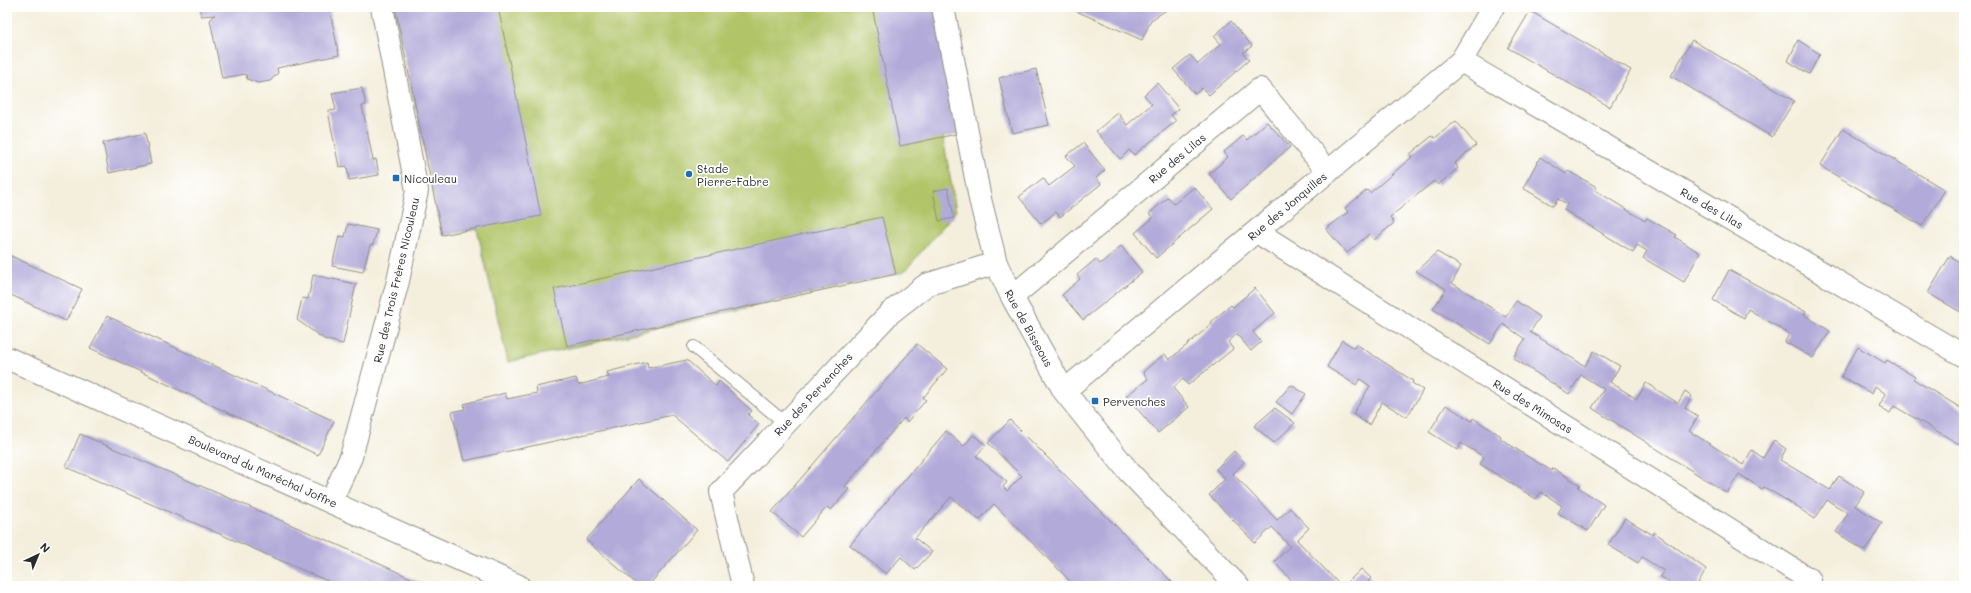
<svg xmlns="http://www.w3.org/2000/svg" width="1971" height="593" font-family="Mali,sans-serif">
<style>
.grass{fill:#b1c467;stroke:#6e7849}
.building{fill:#b2abd9}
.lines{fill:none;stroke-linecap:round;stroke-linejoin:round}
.service-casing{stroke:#908d84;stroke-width:14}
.minor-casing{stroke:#908d84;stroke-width:24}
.tertiary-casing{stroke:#908d84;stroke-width:24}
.service{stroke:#fff;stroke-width:12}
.minor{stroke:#fff;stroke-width:22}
.tertiary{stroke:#fff;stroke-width:22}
.poi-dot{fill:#1f6fb2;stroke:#fff;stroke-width:1.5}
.labels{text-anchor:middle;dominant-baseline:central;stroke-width:3.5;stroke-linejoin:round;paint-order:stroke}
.street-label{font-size:11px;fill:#2b2b2b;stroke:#fff}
.poi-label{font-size:11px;fill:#2b2b2b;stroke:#fff;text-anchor:start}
</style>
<rect width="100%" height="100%" fill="#fff"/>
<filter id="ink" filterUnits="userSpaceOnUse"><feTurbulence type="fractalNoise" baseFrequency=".025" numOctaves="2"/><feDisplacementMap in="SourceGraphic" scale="8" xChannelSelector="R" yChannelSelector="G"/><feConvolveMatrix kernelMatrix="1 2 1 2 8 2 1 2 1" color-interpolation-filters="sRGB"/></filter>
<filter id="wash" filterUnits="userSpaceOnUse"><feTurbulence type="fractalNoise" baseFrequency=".012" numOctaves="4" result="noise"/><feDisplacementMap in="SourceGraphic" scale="16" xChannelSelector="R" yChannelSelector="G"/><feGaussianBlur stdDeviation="0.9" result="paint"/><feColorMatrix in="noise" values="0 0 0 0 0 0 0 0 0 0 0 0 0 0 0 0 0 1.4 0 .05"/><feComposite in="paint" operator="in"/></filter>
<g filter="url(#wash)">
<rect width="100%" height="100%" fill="#f4efdd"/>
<path class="grass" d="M 395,7 L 935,7 L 961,133 L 943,137 L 956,211 L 904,272 L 508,362 L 477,229 L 442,235 Z"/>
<g id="blocks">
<path class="building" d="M 199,7 L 329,7 L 339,55 L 277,68 L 278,73 L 270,81 L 258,83 L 247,79 L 246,74 L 222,78 L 210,20 L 215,15 L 201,16 Z
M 395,7 L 498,7 L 541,216 L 442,235 Z
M 872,7 L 935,7 L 961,133 L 900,146 Z
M 1067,7 L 1171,7 L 1151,20 L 1142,40 Z
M 1530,11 L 1631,70 L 1610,107 L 1508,48 Z
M 1231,21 L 1252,46 L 1243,53 L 1249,60 L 1209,95 L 1202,88 L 1195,94 L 1173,69 L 1190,55 L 1198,64 L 1221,44 L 1214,36 Z
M 1692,40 L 1794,101 L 1772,137 L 1671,76 Z
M 1798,40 L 1820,54 L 1809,74 L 1788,61 Z
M 1036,69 L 1049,125 L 1012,133 L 999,78 Z
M 1157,83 L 1179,109 L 1171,115 L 1176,121 L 1134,155 L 1129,150 L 1120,159 L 1096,131 L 1118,113 L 1127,125 L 1152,104 L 1144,95 Z
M 362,88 L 366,105 L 362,106 L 373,160 L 376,159 L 379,175 L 349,180 L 347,166 L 339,167 L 328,111 L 336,110 L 332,93 Z
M 1456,121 L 1476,145 L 1455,163 L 1458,168 L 1438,185 L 1434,181 L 1390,217 L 1394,223 L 1374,240 L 1369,234 L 1347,253 L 1326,229 L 1348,212 L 1345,208 L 1367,190 L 1370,193 L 1412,157 L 1410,154 L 1432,136 L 1435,138 Z
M 1267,122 L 1290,147 L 1231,199 L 1209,174 L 1228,157 L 1224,152 L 1243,136 L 1247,140 Z
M 1843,129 L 1945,190 L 1922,226 L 1820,166 Z
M 145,133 L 151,164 L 109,173 L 103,143 Z
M 1083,143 L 1105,170 L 1096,178 L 1101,184 L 1060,217 L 1056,212 L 1041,224 L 1019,197 L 1043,178 L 1049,186 L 1075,166 L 1066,156 Z
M 1540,157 L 1566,174 L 1568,171 L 1597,187 L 1595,190 L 1645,221 L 1647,218 L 1677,235 L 1675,237 L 1700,253 L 1684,282 L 1643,258 L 1647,251 L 1637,245 L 1633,252 L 1564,210 L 1567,204 L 1558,199 L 1553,206 L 1523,188 Z
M 1194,187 L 1213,209 L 1156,258 L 1135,233 L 1153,218 L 1149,214 L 1168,197 L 1174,204 Z
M 948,188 L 954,218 L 939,221 L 933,191 Z
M 882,217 L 896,274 L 567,346 L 554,289 Z
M 348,224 L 377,230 L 373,245 L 370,245 L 363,272 L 332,266 L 339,236 L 345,237 Z
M 1121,246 L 1142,272 L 1083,320 L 1062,295 L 1080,279 L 1077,275 L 1096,259 L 1100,264 Z
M 1437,252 L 1461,266 L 1452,283 L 1506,317 L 1516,301 L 1527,308 L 1540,317 L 1530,332 L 1585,366 L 1594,351 L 1620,366 L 1610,382 L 1637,399 L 1646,383 L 1678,403 L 1685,391 L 1692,396 L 1685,408 L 1698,416 L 1689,431 L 1743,465 L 1752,450 L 1763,458 L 1774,440 L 1786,449 L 1780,460 L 1830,490 L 1839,476 L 1864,492 L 1855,506 L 1882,523 L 1865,551 L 1836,532 L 1848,513 L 1827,500 L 1815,519 L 1786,500 L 1764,487 L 1762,489 L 1739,474 L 1727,493 L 1592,408 L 1604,389 L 1581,375 L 1569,394 L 1513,358 L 1525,339 L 1503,324 L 1490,344 L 1433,309 L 1446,289 L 1416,271 Z
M 7,254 L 82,289 L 66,321 L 7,293 Z
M 1950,256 L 1964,265 L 1964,314 L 1928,293 Z
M 1729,270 L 1806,312 L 1804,315 L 1830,331 L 1813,358 L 1785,342 L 1789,334 L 1748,309 L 1744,318 L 1713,300 Z
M 313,275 L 356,284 L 343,344 L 324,339 L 297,320 L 302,298 L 308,299 Z
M 1255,288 L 1275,313 L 1253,332 L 1261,342 L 1251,351 L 1237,334 L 1228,342 L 1233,349 L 1188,385 L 1183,379 L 1173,388 L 1189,407 L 1158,433 L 1126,396 L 1148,379 L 1143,372 L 1153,363 L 1165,354 L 1169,360 L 1212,324 L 1211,322 L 1231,305 L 1233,307 Z
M 107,316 L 334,421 L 318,455 L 90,348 Z
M 1342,340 L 1354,348 L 1356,344 L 1413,381 L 1412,383 L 1423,390 L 1407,417 L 1382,402 L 1369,425 L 1353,414 L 1370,386 L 1360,379 L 1356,385 L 1327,367 Z
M 917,344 L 947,369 L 923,398 L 926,400 L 907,422 L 904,418 L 845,486 L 849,489 L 831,510 L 827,507 L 801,537 L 772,512 Z
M 1858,347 L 1885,363 L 1887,360 L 1915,377 L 1913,379 L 1964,410 L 1964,447 L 1894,406 L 1890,413 L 1879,406 L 1886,394 L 1875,386 L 1872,394 L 1841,376 Z
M 687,360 L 716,386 L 719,381 L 752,411 L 748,415 L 759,424 L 728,462 L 672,415 L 464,461 L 452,412 L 465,409 L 464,404 L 505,393 L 507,399 L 537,393 L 536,387 L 576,378 L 578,385 L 609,377 L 607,372 L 647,362 L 648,368 Z
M 1291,385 L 1306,394 L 1292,414 L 1276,402 Z
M 1446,405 L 1472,421 L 1473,418 L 1501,436 L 1500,438 L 1525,455 L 1552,471 L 1553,468 L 1580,485 L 1578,487 L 1604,505 L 1588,531 L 1558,513 L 1562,506 L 1552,499 L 1541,492 L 1536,499 L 1480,464 L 1484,457 L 1461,443 L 1458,450 L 1429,432 Z
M 1275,408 L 1295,423 L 1274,443 L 1254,426 Z
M 1010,420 L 1176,586 L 1075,586 L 994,504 L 979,520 L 951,497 L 915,538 L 932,552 L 915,570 L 901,557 L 886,574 L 850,545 L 946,431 L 964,446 L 973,435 L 986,445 L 976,456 L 1007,482 L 1003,487 L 1007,491 L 1022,476 L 988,443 Z
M 80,434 L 338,545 L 424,584 L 423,586 L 339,586 L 66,467 Z
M 1234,451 L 1244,462 L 1233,474 L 1277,520 L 1290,508 L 1309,528 L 1297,540 L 1341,586 L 1297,586 L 1274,562 L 1290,546 L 1272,527 L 1255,543 L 1209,495 L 1225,479 L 1216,469 Z
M 639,479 L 697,530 L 648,586 L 639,586 L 586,540 Z
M 1625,518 L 1653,535 L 1654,532 L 1706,569 L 1698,583 L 1702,586 L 1675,586 L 1660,576 L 1664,571 L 1642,557 L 1638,563 L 1608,545 Z
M 1361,569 L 1371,578 L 1368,582 L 1372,586 L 1344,586 Z"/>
</g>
</g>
<g filter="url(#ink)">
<use href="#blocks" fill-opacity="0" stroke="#908d84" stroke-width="1"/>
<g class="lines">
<defs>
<path id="service" d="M 694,347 L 785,423"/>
<path id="minor" d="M 943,7 L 980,199 L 996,263 L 1012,297 L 1064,391 L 1129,472 L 1238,586
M 1461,61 L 1964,356
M 1257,232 L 1810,580
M 1012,297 L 1260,89 L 1328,172
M 1064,391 L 1461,61 L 1493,7
M 331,501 L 351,457 L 398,281 L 417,191 L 382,7
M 743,586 L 721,492 L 890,313 L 926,285 L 996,263"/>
<path id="tertiary" d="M 7,358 L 519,586"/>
</defs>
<use href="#service" class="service-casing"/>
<use href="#minor" class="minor-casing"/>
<use href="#tertiary" class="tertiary-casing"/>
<use href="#service" class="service"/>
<use href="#minor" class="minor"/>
<use href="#tertiary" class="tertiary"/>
</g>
</g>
<g class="poi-dot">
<circle cx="689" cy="174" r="4"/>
<rect x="392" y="174" width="8" height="8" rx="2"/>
<rect x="1091" y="397" width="8" height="8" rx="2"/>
</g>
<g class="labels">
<g class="street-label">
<text transform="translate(1177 158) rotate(-40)">Rue des Lilas</text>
<text transform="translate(1287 206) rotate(-40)">Rue des Jonquilles</text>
<text transform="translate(1712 208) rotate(30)">Rue des Lilas</text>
<text transform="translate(396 280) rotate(-77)">Rue des Trois Frères Nicouleau</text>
<text transform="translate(1029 328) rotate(61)">Rue de Bisseous</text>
<text transform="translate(813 394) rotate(-47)">Rue des Pervenches</text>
<text transform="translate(1533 406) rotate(32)">Rue des Mimosas</text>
<text transform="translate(263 471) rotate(24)">Boulevard du Maréchal Joffre</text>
</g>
<g class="poi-label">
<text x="697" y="168">Stade<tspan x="697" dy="13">Pierre-Fabre</tspan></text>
<text x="404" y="178">Nicouleau</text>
<text x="1103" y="401">Pervenches</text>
</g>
</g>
<rect width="1971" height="593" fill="none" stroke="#fff" stroke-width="24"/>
<g transform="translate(38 555) rotate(44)" stroke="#ffffff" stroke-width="3" paint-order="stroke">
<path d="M0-3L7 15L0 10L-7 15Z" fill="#2b2b2b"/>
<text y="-6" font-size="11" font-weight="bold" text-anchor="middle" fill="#2b2b2b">N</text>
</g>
</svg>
